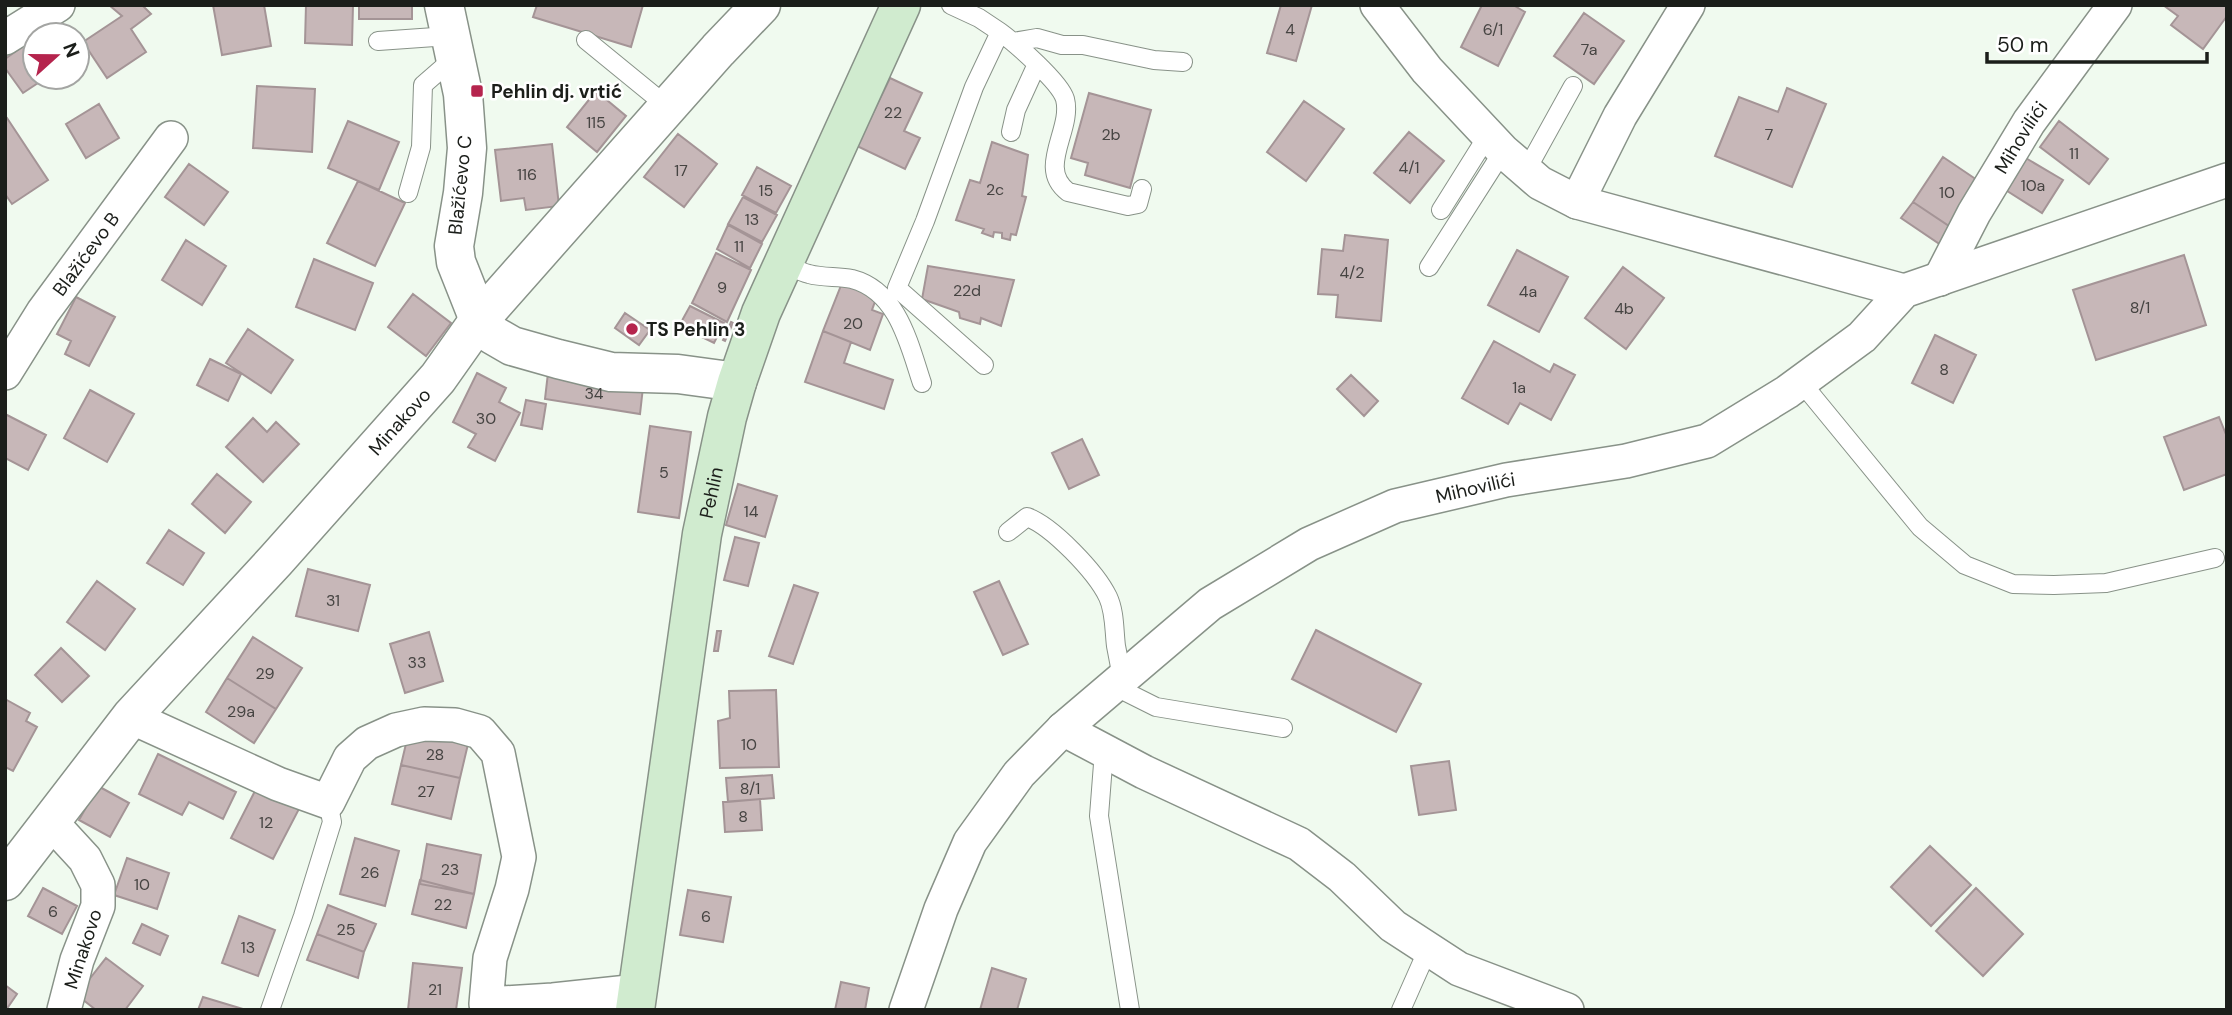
<svg xmlns="http://www.w3.org/2000/svg" width="2232" height="1015" font-family="'DM Sans',sans-serif">
<style>
.building{fill:#c7b7b8;stroke:#a49496;stroke-width:2}
.lines{fill:none;stroke-linecap:round;stroke-linejoin:round}
.service-casing{stroke:#889288;stroke-width:20}
.minor-casing{stroke:#889288;stroke-width:36}
.tertiary-casing{stroke:#889288;stroke-width:41}
.secondary-casing{stroke:#889288;stroke-width:41}
.service{stroke:#fff;stroke-width:18}
.minor{stroke:#fff;stroke-width:33}
.tertiary{stroke:#fff;stroke-width:38}
.secondary{stroke:#d0ebcf;stroke-width:38}
.poi-dot{fill:#b5244d;stroke:#fff;stroke-width:2.5}
.labels{text-anchor:middle;dominant-baseline:central;stroke-width:5;stroke-linejoin:round;paint-order:stroke}
.number-label{font-size:16px;fill:#464442}
.poi-label{font-size:19px;font-weight:bold;fill:#1b1e1a;stroke:#fff;text-anchor:start}
.street-label{font-size:19px;fill:#1b1e1a;stroke:#fff}
</style>
<rect width="100%" height="100%" fill="#f0faef"/>
<path class="building" d="M 109,5 L 142,5 L 151,14 L 131,29 L 146,52 L 107,78 L 83,42 L 122,16 Z
M 213,5 L 264,5 L 271,46 L 222,55 Z
M 306,5 L 353,5 L 352,45 L 305,43 Z
M 359,5 L 412,5 L 412,19 L 359,19 Z
M 537,5 L 643,5 L 631,47 L 533,17 Z
M 1281,5 L 1312,5 L 1296,61 L 1267,53 Z
M 1482,5 L 1513,5 L 1525,12 L 1498,66 L 1461,47 Z
M 2163,5 L 2227,5 L 2227,16 L 2203,49 L 2171,25 L 2178,16 Z
M 1584,13 L 1624,41 L 1594,84 L 1554,56 Z
M 33,39 L 35,42 L 35,77 L 47,77 L 23,93 L 5,68 L 5,59 Z
M 890,78 L 922,93 L 904,131 L 920,138 L 905,169 L 857,146 Z
M 257,86 L 315,89 L 312,152 L 253,148 Z
M 1787,88 L 1826,104 L 1792,187 L 1715,156 L 1739,97 L 1778,112 Z
M 596,91 L 626,116 L 597,152 L 567,127 Z
M 1089,93 L 1151,110 L 1130,188 L 1085,175 L 1088,163 L 1071,158 Z
M 1304,101 L 1344,129 L 1306,181 L 1267,152 Z
M 99,104 L 119,138 L 86,158 L 66,124 Z
M 7,118 L 48,180 L 12,204 L 5,194 L 5,119 Z
M 348,121 L 399,142 L 379,190 L 328,168 Z
M 2059,121 L 2108,159 L 2089,184 L 2040,147 Z
M 1409,132 L 1444,161 L 1410,203 L 1374,173 Z
M 678,134 L 717,164 L 684,207 L 644,177 Z
M 992,142 L 1028,155 L 1022,196 L 1026,197 L 1016,235 L 1011,234 L 1010,240 L 1002,238 L 1002,233 L 994,232 L 993,237 L 982,233 L 984,229 L 956,220 L 970,180 L 980,183 Z
M 552,144 L 559,206 L 526,210 L 524,198 L 501,201 L 495,150 Z
M 1943,157 L 1980,182 L 1952,228 L 1913,202 Z
M 2024,157 L 2063,180 L 2042,213 L 2004,189 Z
M 189,164 L 228,192 L 204,225 L 165,197 Z
M 757,167 L 791,186 L 776,213 L 742,195 Z
M 358,181 L 405,203 L 375,266 L 327,243 Z
M 743,197 L 777,215 L 762,242 L 728,224 Z
M 1913,202 L 1952,228 L 1941,245 L 1901,218 Z
M 728,225 L 762,244 L 750,268 L 717,249 Z
M 1345,235 L 1388,240 L 1381,321 L 1336,317 L 1338,295 L 1318,294 L 1322,249 L 1343,251 Z
M 186,240 L 226,266 L 202,305 L 162,280 Z
M 1517,250 L 1568,277 L 1539,332 L 1488,305 Z
M 716,253 L 751,270 L 727,322 L 692,303 Z
M 2184,255 L 2206,325 L 2096,360 L 2073,290 Z
M 314,259 L 373,283 L 355,330 L 296,307 Z
M 928,266 L 1014,280 L 1001,326 L 981,318 L 980,324 L 960,318 L 959,312 L 922,299 Z
M 1623,267 L 1664,298 L 1626,349 L 1585,318 Z
M 842,283 L 877,296 L 872,310 L 883,314 L 870,350 L 823,331 Z
M 413,294 L 451,323 L 426,356 L 388,327 Z
M 76,297 L 115,317 L 89,366 L 65,354 L 71,341 L 57,334 Z
M 690,306 L 724,323 L 714,343 L 679,326 Z
M 625,313 L 650,330 L 639,345 L 615,328 Z
M 731,322 L 733,323 L 725,341 L 723,340 Z
M 248,329 L 293,360 L 271,393 L 226,363 Z
M 823,331 L 851,342 L 844,363 L 893,380 L 884,409 L 805,382 Z
M 1935,335 L 1976,355 L 1953,403 L 1912,383 Z
M 1494,341 L 1550,372 L 1554,364 L 1575,375 L 1551,420 L 1520,403 L 1508,424 L 1462,398 Z
M 210,359 L 241,374 L 228,401 L 197,385 Z
M 477,373 L 506,388 L 499,402 L 520,413 L 495,461 L 468,447 L 476,434 L 453,422 Z
M 548,373 L 643,387 L 640,414 L 545,399 Z
M 1351,375 L 1378,401 L 1364,416 L 1337,389 Z
M 90,390 L 134,414 L 107,462 L 64,438 Z
M 526,400 L 546,404 L 542,429 L 521,425 Z
M 5,414 L 46,435 L 28,470 L 5,458 Z
M 2219,417 L 2227,437 L 2227,474 L 2184,490 L 2164,437 Z
M 253,418 L 267,432 L 276,422 L 299,444 L 263,482 L 226,447 Z
M 650,426 L 691,432 L 679,518 L 638,512 Z
M 1082,439 L 1099,475 L 1069,489 L 1052,453 Z
M 217,474 L 251,502 L 225,533 L 192,504 Z
M 738,484 L 777,496 L 765,537 L 726,525 Z
M 169,530 L 204,553 L 183,585 L 147,563 Z
M 735,537 L 759,543 L 748,586 L 724,580 Z
M 308,569 L 370,585 L 358,631 L 296,616 Z
M 97,581 L 135,609 L 105,650 L 67,622 Z
M 999,581 L 1028,644 L 1003,655 L 974,592 Z
M 794,585 L 818,593 L 793,664 L 769,656 Z
M 1316,630 L 1421,684 L 1396,732 L 1292,679 Z
M 717,631 L 721,631 L 718,651 L 714,651 Z
M 429,632 L 443,681 L 405,693 L 390,644 Z
M 253,637 L 302,668 L 276,709 L 227,678 Z
M 61,648 L 89,676 L 62,702 L 35,675 Z
M 227,678 L 276,709 L 254,743 L 206,712 Z
M 776,690 L 779,767 L 720,768 L 718,721 L 730,718 L 729,691 Z
M 5,699 L 30,713 L 26,721 L 37,727 L 13,771 L 5,767 Z
M 409,731 L 468,744 L 460,778 L 401,765 Z
M 158,754 L 236,792 L 223,819 L 189,802 L 182,815 L 139,794 Z
M 1449,761 L 1456,810 L 1419,815 L 1411,766 Z
M 401,765 L 460,778 L 451,819 L 392,804 Z
M 772,775 L 774,798 L 728,802 L 726,778 Z
M 258,785 L 300,807 L 273,859 L 231,838 Z
M 98,786 L 129,803 L 110,837 L 79,820 Z
M 760,799 L 762,830 L 725,832 L 723,802 Z
M 355,838 L 399,851 L 385,906 L 340,894 Z
M 427,844 L 481,855 L 474,894 L 420,884 Z
M 1930,846 L 1971,885 L 1931,926 L 1891,887 Z
M 127,858 L 169,873 L 157,909 L 114,895 Z
M 420,880 L 474,894 L 466,928 L 412,914 Z
M 43,888 L 77,906 L 62,934 L 28,916 Z
M 1976,888 L 2023,934 L 1983,976 L 1936,931 Z
M 688,890 L 731,897 L 723,942 L 680,935 Z
M 328,905 L 376,924 L 364,952 L 317,934 Z
M 239,916 L 275,930 L 258,976 L 222,963 Z
M 142,924 L 168,936 L 160,955 L 133,943 Z
M 317,934 L 364,952 L 358,978 L 307,960 Z
M 106,958 L 143,986 L 125,1010 L 96,1010 L 77,995 Z
M 413,963 L 462,968 L 456,1010 L 408,1010 Z
M 992,968 L 1026,979 L 1017,1010 L 980,1010 Z
M 841,982 L 869,988 L 865,1010 L 835,1010 Z
M 5,985 L 17,994 L 6,1010 L 5,1010 Z
M 203,997 L 243,1009 L 243,1010 L 198,1010 Z"/>
<g class="lines">
<defs>
<path id="service" d="M 951,5 L 979,18 L 1000,32 L 974,87 L 925,221 L 897,288 L 984,365
M 1000,32 C 1015,43 1060,82 1065,99 C 1073,130 1036,168 1068,192 L 1128,206 L 1138,204 L 1142,189
M 586,40 L 668,107
M 378,41 L 449,36
M 1013,42 L 1037,38 L 1062,45 L 1083,45 L 1154,60 L 1183,62
M 1011,132 L 1016,110 L 1037,64
M 1526,171 L 1573,86
M 408,193 L 421,147 L 423,85 L 454,58
M 1441,210 L 1488,135
M 784,263 C 792,267 800,272 809,274 C 823,278 838,276 852,279 C 898,291 909,344 922,383
M 1429,267 L 1503,151
M 1801,382 L 1920,527 L 1965,565 L 2013,584 L 2054,585 L 2106,583 L 2215,558
M 1008,532 L 1027,517 C 1052,526 1096,572 1108,597 C 1115,612 1114,630 1116,646 C 1118,656 1120,667 1122,678
M 1114,686 L 1156,707 L 1283,728
M 1104,751 L 1099,816 L 1130,1010
M 270,1010 L 303,916 L 332,822 L 328,802
M 1401,1010 L 1428,949"/>
<g id="minor">
<path d="M 1377,5 L 1427,70 L 1503,151 L 1540,183 L 1577,202 L 1904,291"/>
<path d="M 5,38 L 58,5"/>
<path d="M 1577,202 L 1620,116 L 1688,5"/>
<path id="s1" d="M 1940,279 L 1974,213 L 2029,122 L 2115,5"/>
<path id="s2" d="M 5,373 L 43,312 L 171,138"/>
<path d="M 131,717 L 278,784 L 328,802 L 350,758 L 367,743 L 396,730 L 424,724 L 455,725 L 480,732 L 498,753 L 519,857 L 512,889 L 490,958 L 486,1004 L 553,1000 L 638,991"/>
<path d="M 1063,729 L 1144,772 L 1299,844 L 1342,877 L 1393,926 L 1459,969 L 1567,1010"/>
<path d="M 50,821 L 85,859 L 98,885 L 98,906 L 77,960 L 64,1010"/>
<path id="s3" d="M 906,1010 L 941,909 L 970,842 L 1019,774 L 1063,729 L 1210,604 L 1309,544 L 1395,506 L 1506,480 L 1626,461 L 1707,441 L 1787,392 L 1862,337 L 1904,291 L 2227,180"/>
</g>
<g id="tertiary">
<path d="M 444,5 L 463,94 L 467,148 L 463,193 L 454,246 L 456,262 L 479,320 L 493,335 L 512,346 L 558,359 L 611,372 L 678,374 L 737,382"/>
<path id="s4" d="M 5,881 L 131,717 L 276,560 L 438,378 L 479,320 L 718,50 L 761,5"/>
</g>
<g id="secondary">
<path id="s5" d="M 635,1010 L 702,534 L 727,417 L 737,382 L 761,313 L 901,5"/>
</g>
</defs>
<use href="#service" class="service-casing"/>
<use href="#minor" class="minor-casing"/>
<use href="#tertiary" class="tertiary-casing"/>
<use href="#secondary" class="secondary-casing"/>
<use href="#service" class="service"/>
<use href="#minor" class="minor"/>
<use href="#tertiary" class="tertiary"/>
<use href="#secondary" class="secondary"/>
</g>
<g class="poi-dot">
<rect x="470" y="84" width="14" height="14" rx="3.5"/>
<circle cx="632" cy="329" r="7"/>
</g>
<g class="labels">
<g class="number-label">
<text x="1290" y="29">4</text>
<text x="1493" y="29">6/1</text>
<text x="1589" y="49">7a</text>
<text x="893" y="112">22</text>
<text x="596" y="122">115</text>
<text x="1111" y="134">2b</text>
<text x="1769" y="134">7</text>
<text x="2074" y="153">11</text>
<text x="1409" y="167">4/1</text>
<text x="681" y="170">17</text>
<text x="527" y="174">116</text>
<text x="2033" y="185">10a</text>
<text x="995" y="189">2c</text>
<text x="766" y="190">15</text>
<text x="1947" y="192">10</text>
<text x="752" y="219">13</text>
<text x="739" y="246">11</text>
<text x="1352" y="272">4/2</text>
<text x="722" y="287">9</text>
<text x="967" y="290">22d</text>
<text x="1528" y="291">4a</text>
<text x="2140" y="307">8/1</text>
<text x="1624" y="308">4b</text>
<text x="853" y="323">20</text>
<text x="1944" y="369">8</text>
<text x="1519" y="387">1a</text>
<text x="594" y="393">34</text>
<text x="486" y="418">30</text>
<text x="664" y="472">5</text>
<text x="751" y="511">14</text>
<text x="333" y="600">31</text>
<text x="417" y="662">33</text>
<text x="265" y="673">29</text>
<text x="241" y="711">29a</text>
<text x="749" y="744">10</text>
<text x="435" y="754">28</text>
<text x="750" y="788">8/1</text>
<text x="426" y="791">27</text>
<text x="743" y="816">8</text>
<text x="266" y="822">12</text>
<text x="450" y="869">23</text>
<text x="370" y="872">26</text>
<text x="142" y="884">10</text>
<text x="443" y="904">22</text>
<text x="53" y="911">6</text>
<text x="706" y="916">6</text>
<text x="346" y="929">25</text>
<text x="248" y="947">13</text>
<text x="435" y="989">21</text>
</g>
<g class="poi-label">
<text x="491" y="91">Pehlin dj. vrtić</text>
<text x="646" y="329">TS Pehlin 3</text>
</g>
<g class="street-label">
<text stroke="none"><textPath href="#s1" startOffset="163">Mihovilići</textPath></text>
<text transform="translate(460 185) rotate(-84)">Blažićevo C</text>
<text stroke="none"><textPath href="#s2" startOffset="144">Blažićevo B</textPath></text>
<text stroke="none"><textPath href="#s4" startOffset="606">Minakovo</textPath></text>
<text stroke="none"><textPath href="#s3" startOffset="812">Mihovilići</textPath></text>
<text stroke="none"><textPath href="#s5" startOffset="523">Pehlin</textPath></text>
<text transform="translate(83 949) rotate(-72)">Minakovo</text>
</g>
</g>
<rect width="2232" height="1015" fill="none" stroke="#1b1e1a" stroke-width="14"/>
<g transform="translate(56 56) rotate(69)"><circle r="33" fill="#ffffff" stroke="#a4a5a3" stroke-width="2"/>
<path d="M0-5L12 26L0 18L-12 26Z" fill="#b5244d"/>
<text y="-10" font-size="19" font-weight="bold" text-anchor="middle" fill="#1b1e1a">N</text>
</g>
<path d="M1987 52v10h220v-10" fill="none" stroke="#1b1e1a" stroke-width="3.5"/>
<text x="1997" y="52" font-size="21" fill="#1b1e1a" stroke="#ffffff" stroke-width="5" paint-order="stroke">50 m</text>
</svg>
